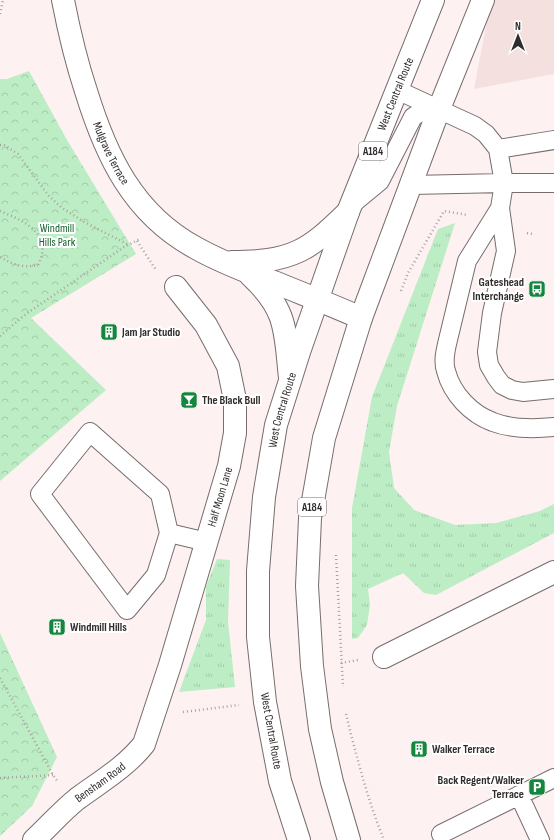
<svg xmlns="http://www.w3.org/2000/svg" width="554" height="840" font-family="'Sofia Sans Condensed',sans-serif">
<style>
.built{fill:#f4e0df}
.grass{fill:url(#grass-tufts)}
.park{fill:url(#park-crowns)}
.lines{fill:none;stroke-linecap:round;stroke-linejoin:round}
.lane-casing{stroke:#766d6c;stroke-width:20}
.street-casing{stroke:#766d6c;stroke-width:24}
.highway-casing{stroke:#766d6c;stroke-width:24}
.path{stroke:#aaa1a0;stroke-width:2.5;stroke-dasharray:1 3;stroke-linecap:butt}
.lane{stroke:#fff;stroke-width:18}
.street{stroke:#fff;stroke-width:22}
.highway{stroke:#fff;stroke-width:22}
.labels{text-anchor:middle;dominant-baseline:central;stroke-width:4;stroke-linejoin:round;paint-order:stroke}
.shield{fill:#fff;stroke:#6e6b6b;stroke-width:1}
.shield-label{font-size:11px;font-weight:bold;fill:#302c2b}
.street-label{font-size:12px;fill:#302c2b;stroke:#fff}
.park-label{font-size:12px;fill:#17612f;stroke:#fff}
.poi-label{font-size:12px;font-weight:bold;fill:#302c2b;stroke:#fff;text-anchor:start}
</style>
<defs>
<pattern id="grass-tufts" width="24" height="20" patternUnits="userSpaceOnUse"><rect width="24" height="20" fill="#bdedc4"/><path d="M3 7l-1-3M5 7V3M7 7l1-3M15 17l-1-3M17 17v-4M19 17l1-3" fill="none" stroke="#a3cba9"/></pattern>
<pattern id="park-crowns" width="20" height="18" patternUnits="userSpaceOnUse"><rect width="20" height="18" fill="#bdedc4"/><path d="M2 6a3 3 0 1 1 6 0M12 15a3 3 0 1 1 6 0" fill="none" stroke="#a3cba9"/></pattern>
</defs>
<rect width="100%" height="100%" fill="#fdf1f1"/>
<path class="built" d="M 491,0 L 554,0 L 554,74 L 474,89 Z"/>
<path class="grass" d="M 455,223 L 397,406 L 389,452 L 394,488 L 414,510 L 455,525 L 496,523 L 540,511 L 554,504 L 554,533 L 436,595 L 424,593 L 403,573 L 368,589 L 370,605 L 367,625 L 358,638 L 352,639 L 352,508 L 372,397 L 438,229 Z
M 217,559 L 230,560 L 228,622 L 235,687 L 179,692 L 206,620 L 206,587 Z"/>
<path class="park" d="M 29,71 L 67,140 L 136,254 L 31,318 L 106,390 L 0,481 L 0,79 L 7,79 Z
M 0,633 L 57,757 L 32,806 L 0,836 Z"/>
<g class="lines">
<defs>
<path id="lane" d="M 397,90 L 475,126 L 486,134 L 498,149 L 504,183 L 500,208 L 506,251 L 492,313 L 487,352 L 489,365 L 496,377 L 502,385 L 512,390 L 523,392 L 554,389
M 498,149 L 554,140
M 411,185 L 504,183 L 554,183
M 351,205 L 380,181 L 413,117 C 422,110 429,109 439,109
M 500,208 L 467,261 L 447,344 C 445,353 443,362 446,371 C 452,394 471,414 493,422 C 511,429 534,429 554,427
M 169,533 L 156,575 L 127,610 L 40,494 L 90,432 L 160,494 L 169,533 L 207,542
M 519,795 L 540,840
M 441,834 L 554,778"/>
<g id="street">
<path id="s1" d="M 63,0 C 69,31 76,61 86,91 C 106,156 133,214 196,248 C 221,262 247,272 274,282 C 303,294 332,305 361,318"/>
<path d="M 232,262 C 255,262 278,261 299,251 C 318,242 333,226 348,212"/>
<path d="M 251,276 C 288,310 285,332 290,378"/>
<path d="M 384,657 L 554,572"/>
<path id="s2" d="M 34,840 C 48,827 62,811 77,799 C 100,782 126,767 144,744 L 170,665 L 229,466 L 235,433 L 235,400 L 228,366 L 206,325 L 176,287"/>
</g>
<g id="highway">
<path id="s3" d="M 299,840 L 280,781 L 265,702 L 258,637 L 258,571 L 264,497 L 276,425 L 300,349 L 348,212 L 433,0"/>
<path d="M 349,840 L 332,782 L 320,729 L 312,666 L 307,586 L 310,518 L 324,438 L 361,318 L 439,109 L 483,0"/>
</g>
</defs>
<use href="#lane" class="lane-casing"/>
<use href="#street" class="street-casing"/>
<use href="#highway" class="highway-casing"/>
<path class="path" d="M 0,14 L 3,0
M 0,145 L 4,145 L 18,154 L 48,195 L 62,208 L 86,223 L 127,244
M 0,211 C 24,221 54,234 38,265 C 22,268 14,265 0,257
M 527,233 L 533,234
M 137,241 L 156,270
M 401,291 L 408,273 L 444,211 L 468,215
M 0,336 L 26,314 L 124,247 L 140,239
M 336,555 L 343,687
M 341,663 L 358,660
M 0,678 L 53,775 L 58,782
M 183,712 L 239,705
M 346,714 C 356,755 368,801 384,840
M 0,778 L 53,775"/>
<use href="#lane" class="lane"/>
<use href="#street" class="street"/>
<use href="#highway" class="highway"/>
</g>
<defs>
<symbol id="bus-square" viewBox="-11 -11 22 22"><rect x="-9" y="-9" width="18" height="18" rx="4" fill="#15863d" stroke="#fff"/><path d="M-5-6H5V4H4V6H2V4H-2V6H-4V4H-5ZM-3.5-4V0h7V-4ZM-3.5 1.2v1.5H-2V1.2ZM2 1.2v1.5H3.5V1.2Z" fill="#fff"/></symbol>
<symbol id="building-square" viewBox="-11 -11 22 22"><rect x="-9" y="-9" width="18" height="18" rx="4" fill="#15863d" stroke="#fff"/><path d="M-4-6H4V6H1V3H-1V6H-4ZM-2.5-4.3h1.7v1.8h-1.7ZM.8-4.3h1.7v1.8H.8ZM-2.5-1h1.7V.8h-1.7ZM.8-1h1.7V.8H.8Z" fill="#fff"/></symbol>
<symbol id="bar-square" viewBox="-11 -11 22 22"><rect x="-9" y="-9" width="18" height="18" rx="4" fill="#15863d" stroke="#fff"/><path d="M-6-5H6L.8 .8V4.5H3.5V6h-7V4.5H-.8V.8Z" fill="#fff"/></symbol>
<symbol id="parking-square" viewBox="-11 -11 22 22"><rect x="-9" y="-9" width="18" height="18" rx="4" fill="#15863d" stroke="#fff"/><path d="M-3.5-5.5H1a3.5 3.5 0 0 1 0 7H-1V5.5H-3.5ZM-1-3.4V-.6H.8a1.4 1.4 0 0 0 0-2.8Z" fill="#fff"/></symbol>
</defs>
<g fill-rule="evenodd">
<use href="#bus-square" x="527" y="279" width="20" height="20"/>
<use href="#building-square" x="99" y="322" width="20" height="20"/>
<use href="#bar-square" x="179" y="390" width="20" height="20"/>
<use href="#building-square" x="47" y="617" width="20" height="20"/>
<use href="#building-square" x="409" y="739" width="20" height="20"/>
<use href="#parking-square" x="527" y="777" width="20" height="20"/>
</g>
<g class="labels">
<g class="shield">
<rect x="359" y="142" width="28" height="18" rx="3"/>
<rect x="298" y="498" width="28" height="18" rx="3"/>
</g>
<g class="shield-label">
<text x="373" y="151">A184</text>
<text x="312" y="507">A184</text>
</g>
<g class="street-label">
<text stroke="none"><textPath href="#s3" startOffset="773">West Central Route</textPath></text>
<text stroke="none"><textPath href="#s1" startOffset="161">Mulgrave Terrace</textPath></text>
<text stroke="none"><textPath href="#s3" startOffset="437">West Central Route</textPath></text>
<text stroke="none"><textPath href="#s2" startOffset="405">Half Moon Lane</textPath></text>
<text transform="translate(271 731) rotate(80)">West Central Route</text>
<text stroke="none"><textPath href="#s2" startOffset="88">Bensham Road</textPath></text>
</g>
<g class="park-label">
<text x="57" y="228">Windmill<tspan x="57" dy="14">Hills Park</tspan></text>
</g>
<g class="poi-label">
<text x="524" y="282" text-anchor="end">Gateshead<tspan x="524" dy="14">Interchange</tspan></text>
<text x="122" y="332">Jam Jar Studio</text>
<text x="202" y="400">The Black Bull</text>
<text x="70" y="627">Windmill Hills</text>
<text x="432" y="749">Walker Terrace</text>
<text x="524" y="780" text-anchor="end">Back Regent/Walker<tspan x="524" dy="14">Terrace</tspan></text>
</g>
</g>
<g transform="translate(518 36)" stroke="#ffffff" stroke-width="3" paint-order="stroke">
<path d="M0-3L7 15L0 10L-7 15Z" fill="#302c2b"/>
<text y="-6" font-size="11" font-weight="bold" text-anchor="middle" fill="#302c2b">N</text>
</g>
</svg>
